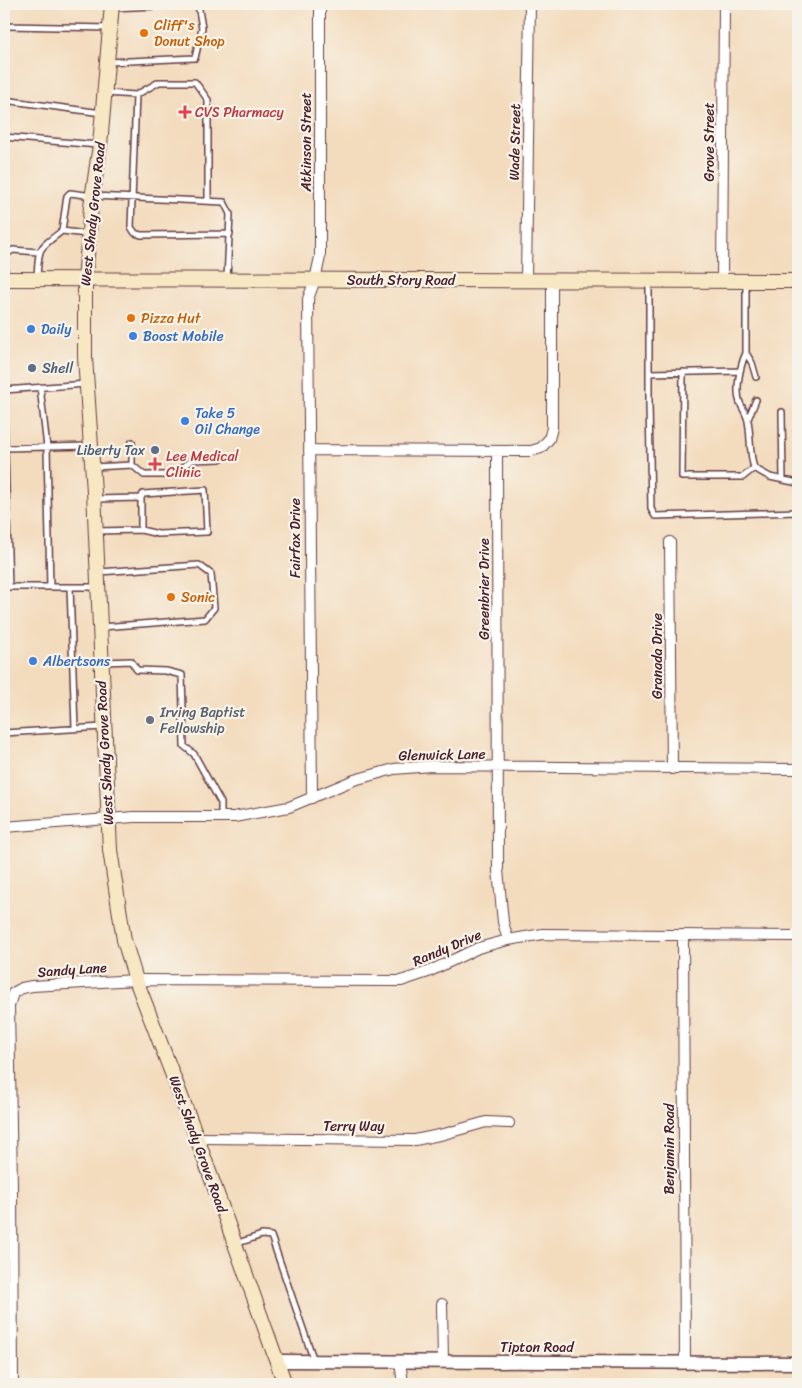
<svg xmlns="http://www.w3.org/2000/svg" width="802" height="1388" font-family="Sriracha,sans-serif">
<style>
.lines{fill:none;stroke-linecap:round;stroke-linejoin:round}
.service-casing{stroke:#633b41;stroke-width:8}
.minor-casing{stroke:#633b41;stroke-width:12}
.tertiary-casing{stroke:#633b41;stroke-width:15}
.secondary-casing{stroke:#633b41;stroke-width:16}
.service{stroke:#fff;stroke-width:5}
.minor{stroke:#fff;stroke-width:10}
.tertiary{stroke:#fff;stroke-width:12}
.secondary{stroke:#f7e8c3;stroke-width:14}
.food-dot{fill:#e8710a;stroke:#f7f3e8;stroke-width:2}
.health-dot{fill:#e0444e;stroke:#f7f3e8;stroke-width:2}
.shop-dot{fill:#3f7fe0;stroke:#f7f3e8;stroke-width:2}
.service-dot{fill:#5c6f8a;stroke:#f7f3e8;stroke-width:2}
.worship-dot{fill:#6b7280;stroke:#f7f3e8;stroke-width:2}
.labels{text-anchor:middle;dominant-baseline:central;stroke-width:4.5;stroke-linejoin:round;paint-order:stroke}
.food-label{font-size:14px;fill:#c56008;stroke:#f7f3e8;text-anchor:start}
.health-label{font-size:14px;fill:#be3a42;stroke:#f7f3e8;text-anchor:start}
.street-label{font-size:14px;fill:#4a1f2b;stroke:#f7f3e8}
.shop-label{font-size:14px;fill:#366cbe;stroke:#f7f3e8;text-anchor:start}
.service-label{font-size:14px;fill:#4e5e75;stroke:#f7f3e8;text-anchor:start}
.worship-label{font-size:14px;fill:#5b616d;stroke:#f7f3e8;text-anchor:start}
</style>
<rect width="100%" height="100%" fill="#f7f3e8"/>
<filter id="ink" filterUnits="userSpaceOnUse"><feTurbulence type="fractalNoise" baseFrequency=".02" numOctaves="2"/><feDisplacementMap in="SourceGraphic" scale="10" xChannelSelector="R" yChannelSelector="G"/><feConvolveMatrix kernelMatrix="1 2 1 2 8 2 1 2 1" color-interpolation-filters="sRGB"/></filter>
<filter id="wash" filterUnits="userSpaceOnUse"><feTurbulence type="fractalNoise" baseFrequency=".0096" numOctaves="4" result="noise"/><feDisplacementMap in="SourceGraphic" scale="20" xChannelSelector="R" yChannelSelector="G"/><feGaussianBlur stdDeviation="1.12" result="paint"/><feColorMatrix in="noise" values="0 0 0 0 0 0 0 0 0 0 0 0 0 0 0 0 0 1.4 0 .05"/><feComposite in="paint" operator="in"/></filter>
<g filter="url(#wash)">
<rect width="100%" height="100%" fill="#f3dbbd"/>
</g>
<g filter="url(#ink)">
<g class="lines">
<defs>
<path id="service" d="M 4,23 L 8,26 L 110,28
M 108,62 L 195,58 L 202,28 L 198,4 L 112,8
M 105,93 L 136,95 L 159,82 L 195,82 L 208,100 L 208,201
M 136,95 L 131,227 L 135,233 L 141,235 L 230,234
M 4,100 L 102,113
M 4,137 L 98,145
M 62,231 L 86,234
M 4,277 L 6,254 L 13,250 L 38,252
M 37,278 C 39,247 37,250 62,231 L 67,196 L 70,193 L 93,196 L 224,202 L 230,214 L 227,280
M 649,281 L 649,404 L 651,509 L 655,516 L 798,512
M 746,283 L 746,353 C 740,366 735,390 740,403 C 743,409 747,415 748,421 C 751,437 749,452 754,468 L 770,477 L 798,483
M 746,353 L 752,363 L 756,377
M 683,372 L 682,477 L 743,477 L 754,468
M 649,373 L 740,371
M 40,387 L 47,447 L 50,587
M 4,390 L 87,384
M 782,412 L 783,480
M 748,419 L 756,400
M 4,420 L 9,587 L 97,587
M 4,448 L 91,446
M 132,465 L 144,475 L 175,475 L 191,460 L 220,459
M 94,467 L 132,465 L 132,442
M 95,499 L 141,498
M 96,531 L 141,530 L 158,534 L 207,532 L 205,490 L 143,494 L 141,498 L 141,530
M 99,572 L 199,565 L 211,574 L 214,608 L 205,619 L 102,627
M 70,587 L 75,728
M 104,662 L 131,661 L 137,670 L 166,671 L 182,675 L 184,746 L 194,754 L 221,803 L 221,817
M 4,733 L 103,727
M 235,1244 L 262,1235 L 271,1236 L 314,1361"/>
<path id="minor" d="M 526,280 L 530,4
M 722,281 L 724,4
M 309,450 L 531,451 L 541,448 L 549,439 L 552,428 L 552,280
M 497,452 L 498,870 L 503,922 L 508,940
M 670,542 L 672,769
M 312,798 L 308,299 L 315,280 L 320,257 L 320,4
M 4,827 L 134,817 L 234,817 L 289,807 L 354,780 L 394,769 L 431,766 L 798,769
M 683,936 L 685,1363
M 197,1138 L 415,1140 L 444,1134 L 486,1122 L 509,1123
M 442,1304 L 443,1362
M 400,1361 L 403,1384
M 13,1384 L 12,1187 L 9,1006 L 13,993 L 22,988 L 32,986 L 136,980 L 401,981 L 428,972 L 478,948 L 508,940 L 543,934 L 798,936"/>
<path id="tertiary" d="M 277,1361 L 798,1363"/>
<path id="secondary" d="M 112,4 L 100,145 L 91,206 L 85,281 L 85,357 L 94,492 L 110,850 L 124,940 L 136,980 L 197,1138 L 285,1384
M 4,279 L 798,281"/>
</defs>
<use href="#service" class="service-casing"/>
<use href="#minor" class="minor-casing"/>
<use href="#tertiary" class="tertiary-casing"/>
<use href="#secondary" class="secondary-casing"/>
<use href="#service" class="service"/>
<use href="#minor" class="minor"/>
<use href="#tertiary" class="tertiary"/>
<use href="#secondary" class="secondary"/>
</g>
</g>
<g class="food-dot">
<circle cx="144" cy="33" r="5"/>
<circle cx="131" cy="318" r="5"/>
<circle cx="171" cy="597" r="5"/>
</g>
<g class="health-dot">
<path d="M182.5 104.5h5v5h5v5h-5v5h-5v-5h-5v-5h5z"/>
<path d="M152.5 456.5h5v5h5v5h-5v5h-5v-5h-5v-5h5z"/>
</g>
<g class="shop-dot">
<circle cx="31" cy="329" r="5"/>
<circle cx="133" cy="336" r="5"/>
<circle cx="185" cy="421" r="5"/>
<circle cx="33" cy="661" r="5"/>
</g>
<g class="service-dot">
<circle cx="32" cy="368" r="5"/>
<circle cx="155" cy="450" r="5"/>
</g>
<circle class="worship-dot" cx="150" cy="720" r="5"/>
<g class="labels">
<g class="food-label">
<text x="154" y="25">Cliff's<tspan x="154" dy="16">Donut Shop</tspan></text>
<text x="141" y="318">Pizza Hut</text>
<text x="181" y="597">Sonic</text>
</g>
<g class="health-label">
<text x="195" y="112">CVS Pharmacy</text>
<text x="166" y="456">Lee Medical<tspan x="166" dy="16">Clinic</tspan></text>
</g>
<g class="street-label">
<text transform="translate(306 142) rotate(-90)">Atkinson Street</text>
<text transform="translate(515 142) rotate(-89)">Wade Street</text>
<text transform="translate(709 142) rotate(-90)">Grove Street</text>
<text transform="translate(93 214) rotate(-84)">West Shady Grove Road</text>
<text x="401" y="280">South Story Road</text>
<text transform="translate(295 538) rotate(-90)">Fairfax Drive</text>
<text transform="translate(484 589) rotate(-90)">Greenbrier Drive</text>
<text transform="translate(657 656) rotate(-90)">Granada Drive</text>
<text transform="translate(105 753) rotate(-93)">West Shady Grove Road</text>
<text transform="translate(442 755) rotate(-1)">Glenwick Lane</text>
<text transform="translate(447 948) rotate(-23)">Randy Drive</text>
<text transform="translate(72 970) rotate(-4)">Sandy Lane</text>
<text x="354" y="1126">Terry Way</text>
<text transform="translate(198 1144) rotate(70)">West Shady Grove Road</text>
<text transform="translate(669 1149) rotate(-90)">Benjamin Road</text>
<text x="537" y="1347">Tipton Road</text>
</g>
<g class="shop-label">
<text x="41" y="329">Daily</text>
<text x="143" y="336">Boost Mobile</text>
<text x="195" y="413">Take 5<tspan x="195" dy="16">Oil Change</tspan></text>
<text x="43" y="661">Albertsons</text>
</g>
<g class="service-label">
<text x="42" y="368">Shell</text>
<text x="145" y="450" text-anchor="end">Liberty Tax</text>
</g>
<g class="worship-label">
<text x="160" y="712">Irving Baptist<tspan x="160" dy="16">Fellowship</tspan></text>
</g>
</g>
<rect width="802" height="1388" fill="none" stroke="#f7f3e8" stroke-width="20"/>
</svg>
